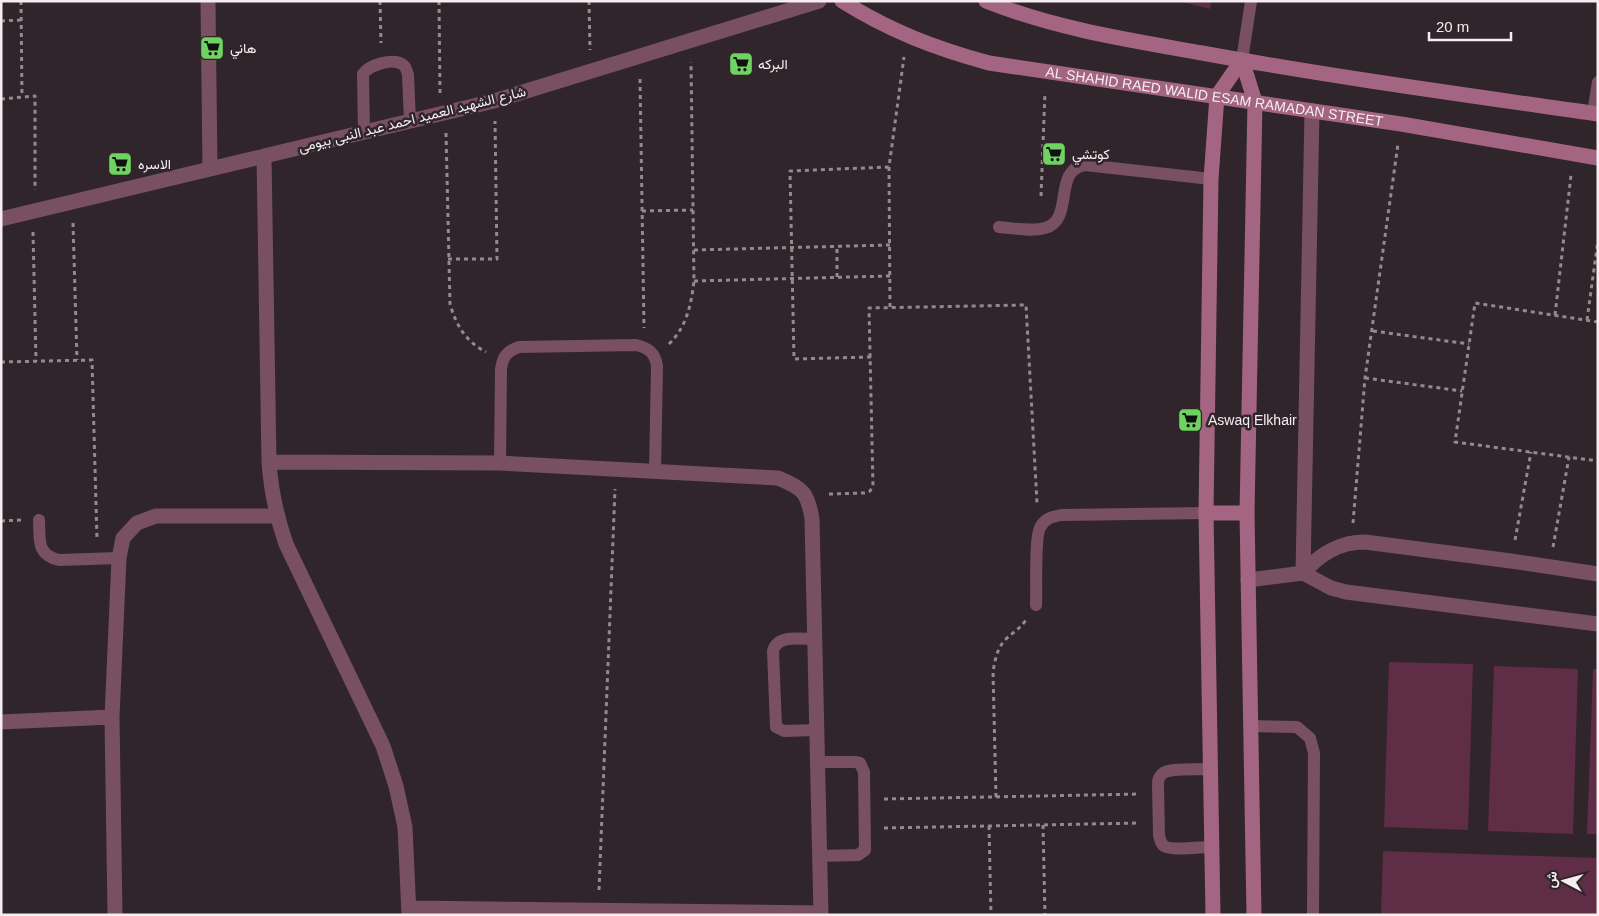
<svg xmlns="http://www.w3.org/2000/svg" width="1599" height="916" font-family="Helvetica,Vazirmatn,sans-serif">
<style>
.green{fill:#5f2d45}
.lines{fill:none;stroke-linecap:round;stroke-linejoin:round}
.path{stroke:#938a8e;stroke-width:3;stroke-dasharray:4 4;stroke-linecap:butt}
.lane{stroke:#785062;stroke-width:12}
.street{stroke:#785062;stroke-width:15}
.secondary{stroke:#a46582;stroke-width:15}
.labels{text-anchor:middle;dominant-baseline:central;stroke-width:5;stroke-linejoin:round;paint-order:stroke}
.poi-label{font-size:14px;fill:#f5eef1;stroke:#30252a;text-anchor:start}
.street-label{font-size:14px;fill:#f5eef1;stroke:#30252a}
</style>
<rect width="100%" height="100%" fill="#30252a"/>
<path class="green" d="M 1178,1 L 1211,1 L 1210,9 Z
M 1389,662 L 1473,664 L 1468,830 L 1384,827 Z
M 1494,666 L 1578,669 L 1573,834 L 1488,831 Z
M 1593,669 L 1598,669 L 1598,834 L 1587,834 Z
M 1383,851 L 1598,858 L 1598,915 L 1381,915 Z"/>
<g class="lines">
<path class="path" d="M 21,1 L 22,97
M 380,1 L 381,43
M 439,1 L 440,93
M 589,1 L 590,50
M 1,21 L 22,20
M 640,79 L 644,328
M 1,99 L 35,96 L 35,190
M 446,133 L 450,304 C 456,325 466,342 486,352
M 1041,196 L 1045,92
M 642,211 L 693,210
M 73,223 L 77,360
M 33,232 L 36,361
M 694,250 L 890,245
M 448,259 L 497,259 L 495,121
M 837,277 L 837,246
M 694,281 L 890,276
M 890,307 L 889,167 L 904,57
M 1555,315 L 1571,175
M 1587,320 L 1598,240
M 1598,322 L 1475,303 L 1455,442 L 1598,461
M 1373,331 L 1469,344
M 669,344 C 687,326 691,305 694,281 L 691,62
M 871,357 L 794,359 L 790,171 L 889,167
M 1,362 L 92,360 L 97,540
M 1365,378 L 1462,391
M 829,494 L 865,493 L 870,491 L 873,486 L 869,308 L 1026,305 L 1037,503
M 1,521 L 21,520
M 1353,523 L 1365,378 L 1398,144
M 1515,540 L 1531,452
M 1553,547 L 1569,457
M 996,797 L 993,672 C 995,660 997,648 1006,639 C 1014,631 1019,630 1026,620
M 884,799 L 1140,794
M 1043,825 L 1045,915
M 989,826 L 991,915
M 884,828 L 1140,823
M 599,890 L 615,489"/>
<path class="lane" d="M 1242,60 L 1251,1
M 1593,113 L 1598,82
M 364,132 L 363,74 C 369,65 392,58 402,64 C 406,66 407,71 408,75 L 410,121
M 999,227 C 1013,228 1031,232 1045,228 C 1075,220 1052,170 1085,165 L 1211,179
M 500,463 L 501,369 C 503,356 507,351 519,347 L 636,345 C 649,348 655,353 657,366 L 655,471
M 39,520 C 40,539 36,555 59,560 L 119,558
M 1036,605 C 1037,590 1034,535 1041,526 C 1046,518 1052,517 1061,515 L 1206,513
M 815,639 C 801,639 777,634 773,651 L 776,727 L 784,731 L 817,730
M 1251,726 L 1297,727 L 1310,738 L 1314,753 L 1313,915
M 818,762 L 855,762 L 860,763 L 864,772 L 865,850 L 858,855 L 820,856
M 1210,769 C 1199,770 1169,767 1162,774 C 1158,778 1158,781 1158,786 L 1159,835 C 1160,839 1160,843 1164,846 C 1172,851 1201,847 1211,847"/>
<path class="street" d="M 208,1 L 210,169
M 264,156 L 269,462 C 271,492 276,515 286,544 L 383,746 L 396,786 L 405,827 L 409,915
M 1,219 L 494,101 L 819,1
M 269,462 L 500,463 L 778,478 C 803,488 808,493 812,519 L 821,915
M 1303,573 L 1312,111
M 1303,573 C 1320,554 1339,542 1365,542 L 1511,561 L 1598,574
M 1248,580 L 1303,573 L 1331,588 L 1346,592 L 1598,624
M 1,722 L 112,717
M 409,908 L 821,913
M 115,915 L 112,717 L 119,558 L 123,538 L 137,523 L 156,516 L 276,516"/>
<g class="secondary">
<path id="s1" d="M 842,1 C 890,31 934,48 989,63 L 1401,124 L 1598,158"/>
<path d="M 986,1 C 1056,29 1129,40 1202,53 C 1333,77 1466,95 1598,114"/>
<path d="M 1242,60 L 1255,102 L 1247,513 L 1254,915"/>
<path d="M 1206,513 L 1247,513"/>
<path d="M 1213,915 L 1206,513 L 1211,179 L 1217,96 L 1242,60"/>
</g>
</g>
<defs>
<symbol id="supermarket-square" viewBox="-11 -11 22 22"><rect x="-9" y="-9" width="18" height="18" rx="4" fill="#6ed360" stroke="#30252a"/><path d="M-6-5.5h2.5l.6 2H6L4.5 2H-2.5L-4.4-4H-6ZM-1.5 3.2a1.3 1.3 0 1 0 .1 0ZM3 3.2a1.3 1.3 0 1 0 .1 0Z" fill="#111"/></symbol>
</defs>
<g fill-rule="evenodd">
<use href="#supermarket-square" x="198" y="34" width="28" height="28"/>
<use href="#supermarket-square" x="727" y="50" width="28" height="28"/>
<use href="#supermarket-square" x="1040" y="140" width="28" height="28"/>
<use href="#supermarket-square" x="106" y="150" width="28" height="28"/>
<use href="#supermarket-square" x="1176" y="406" width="28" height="28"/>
</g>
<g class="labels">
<g class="poi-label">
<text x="230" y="48">هاني</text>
<text x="758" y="64">البركه</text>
<text x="1072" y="154">كوتشي</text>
<text x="138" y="164">الاسره</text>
<text x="1208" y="420">Aswaq Elkhair</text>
</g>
<g class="street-label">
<text stroke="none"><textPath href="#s1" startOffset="388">AL SHAHID RAED WALID ESAM RAMADAN STREET</textPath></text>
<text transform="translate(412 119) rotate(-14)">شارع الشهيد العميد احمد عبد النبى بيومى</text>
</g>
</g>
<rect width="1599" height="916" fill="none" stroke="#f5eef1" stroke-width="5"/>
<g transform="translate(1564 881) rotate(276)" stroke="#30252a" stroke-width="4" paint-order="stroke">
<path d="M0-4L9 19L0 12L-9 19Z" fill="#f5eef1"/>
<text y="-8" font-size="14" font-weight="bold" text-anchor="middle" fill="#f5eef1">ش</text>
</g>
<path d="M1429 32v8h82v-8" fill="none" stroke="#f5eef1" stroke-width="2.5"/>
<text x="1436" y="32" font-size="15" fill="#f5eef1" stroke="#30252a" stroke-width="4" paint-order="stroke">20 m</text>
</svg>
